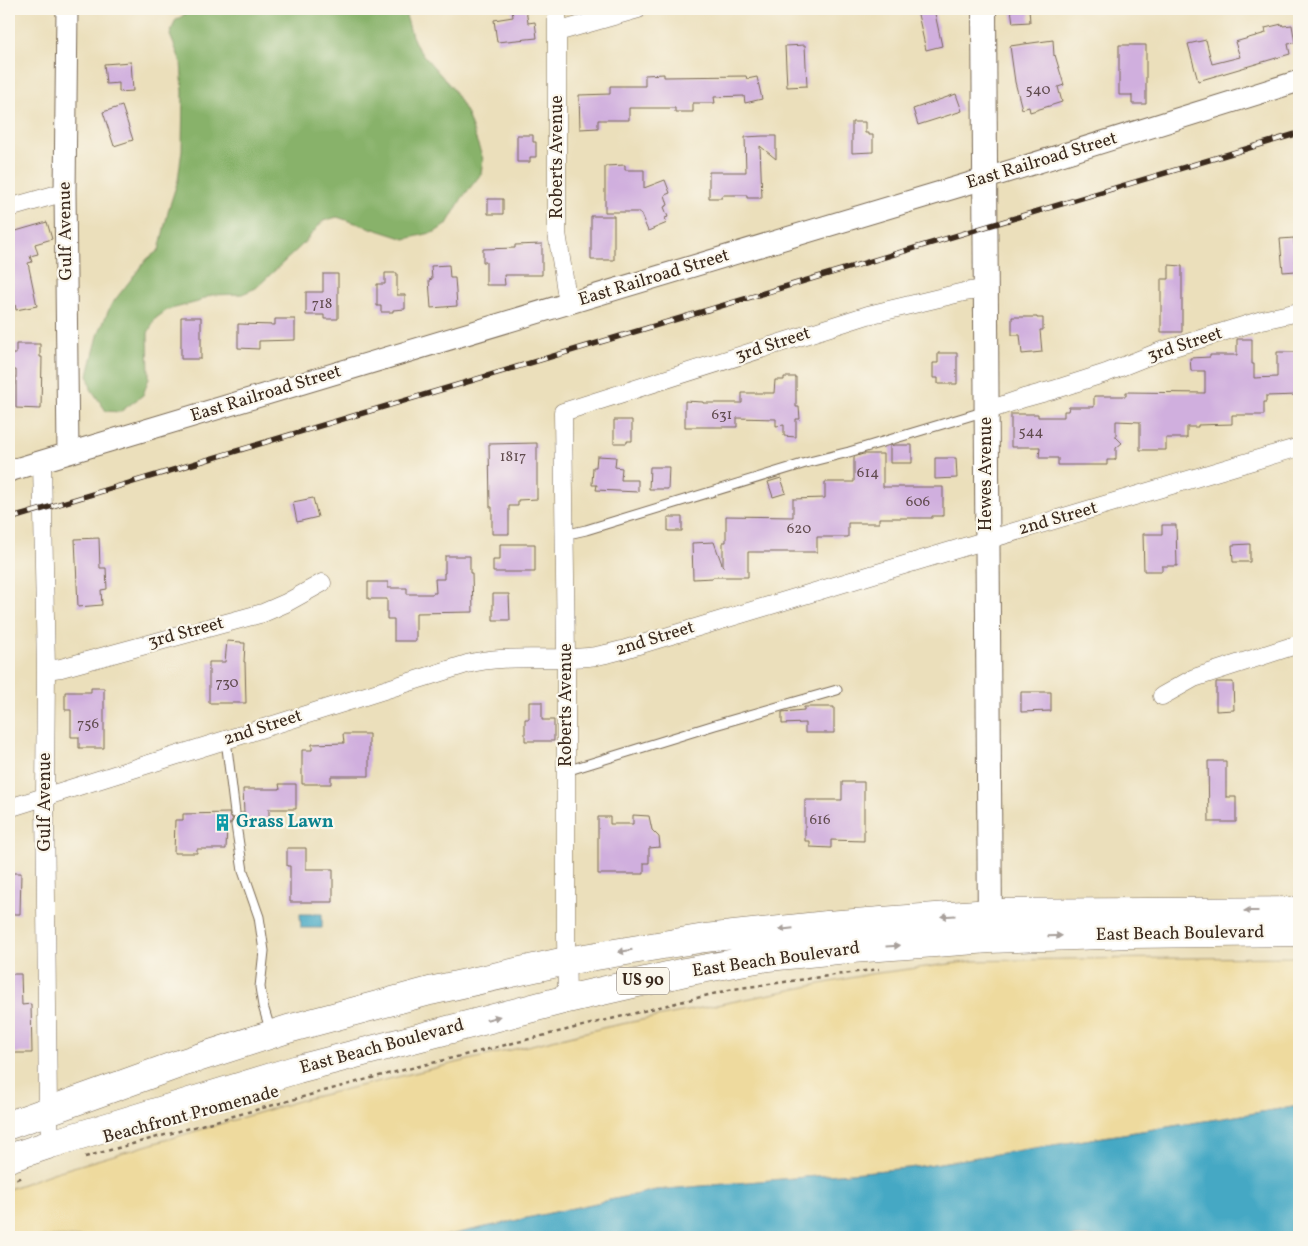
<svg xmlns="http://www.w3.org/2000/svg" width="1308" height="1246" font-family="Vollkorn,serif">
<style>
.forest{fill:#88b26a;stroke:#626e44}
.sand{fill:#eeda9e;stroke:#94825e}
.water{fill:#44a8c4;stroke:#406971}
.building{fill:#d0afde}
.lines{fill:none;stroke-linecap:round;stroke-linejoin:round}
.service-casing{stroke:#796955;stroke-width:11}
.minor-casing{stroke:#796955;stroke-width:19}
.tertiary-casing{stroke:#796955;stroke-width:23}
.secondary-casing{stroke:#796955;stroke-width:26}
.primary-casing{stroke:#796955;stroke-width:29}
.path{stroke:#796955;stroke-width:2.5;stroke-dasharray:4 4;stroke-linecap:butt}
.service{stroke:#fff;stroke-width:9}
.minor{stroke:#fff;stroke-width:18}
.tertiary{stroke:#fff;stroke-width:21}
.secondary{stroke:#fff;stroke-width:24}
.primary{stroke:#fff;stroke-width:28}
.rail-casing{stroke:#3b2a1e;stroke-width:5.5}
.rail{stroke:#fbf7ec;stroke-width:4;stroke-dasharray:11;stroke-linecap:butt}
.oneway{fill:#a79f9a}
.labels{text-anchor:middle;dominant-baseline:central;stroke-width:4.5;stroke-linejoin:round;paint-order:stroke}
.number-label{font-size:15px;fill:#604b4e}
.shield{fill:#fbf7ec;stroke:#75685c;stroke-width:1}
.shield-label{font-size:16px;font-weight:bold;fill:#3b2a1e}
.street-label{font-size:18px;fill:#3b2a1e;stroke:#fbf7ec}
.culture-label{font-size:18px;font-weight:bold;fill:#0d838f;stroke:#fbf7ec;text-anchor:start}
</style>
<rect width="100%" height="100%" fill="#fbf7ec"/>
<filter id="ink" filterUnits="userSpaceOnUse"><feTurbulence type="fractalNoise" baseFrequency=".02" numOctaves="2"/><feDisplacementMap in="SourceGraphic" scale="10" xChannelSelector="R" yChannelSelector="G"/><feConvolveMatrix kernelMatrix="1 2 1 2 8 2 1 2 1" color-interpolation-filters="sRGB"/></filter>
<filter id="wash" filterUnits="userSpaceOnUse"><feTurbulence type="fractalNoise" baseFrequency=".0096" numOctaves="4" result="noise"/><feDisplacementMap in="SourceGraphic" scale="20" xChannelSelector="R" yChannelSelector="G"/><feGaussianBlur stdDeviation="1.12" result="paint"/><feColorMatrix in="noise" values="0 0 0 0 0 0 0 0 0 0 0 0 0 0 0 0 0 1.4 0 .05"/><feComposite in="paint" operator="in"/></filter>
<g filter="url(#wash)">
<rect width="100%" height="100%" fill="#ebdfbb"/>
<path class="forest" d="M 192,9 L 404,9 L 412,36 L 418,49 L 453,89 L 467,114 L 483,159 L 481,174 L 462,198 L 447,224 L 435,232 L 405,239 L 337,217 L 323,221 L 302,245 L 256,288 L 242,294 L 211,295 L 198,302 L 167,310 L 155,319 L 148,333 L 149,378 L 143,395 L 120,412 L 106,411 L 91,389 L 88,375 L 99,332 L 111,305 L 147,259 L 159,250 L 169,208 L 178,180 L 182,150 L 183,92 L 181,62 L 170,35 L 175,21 Z"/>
<path class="sand" d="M 1299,957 L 1299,1106 L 909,1168 L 656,1190 L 440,1237 L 9,1237 L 9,1189 L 53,1173 L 305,1099 L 607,1027 L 870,974 L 973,961 L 1067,959 Z"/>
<path class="water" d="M 300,914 L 322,914 L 322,928 L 301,928 Z
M 1299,1106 L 1299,1237 L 440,1237 L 656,1190 L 909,1168 Z"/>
<g id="blocks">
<path class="building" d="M 526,9 L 528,23 L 535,22 L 537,38 L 497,42 L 494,20 L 513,17 L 512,10 Z
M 924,9 L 934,9 L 942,46 L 926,50 L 917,10 Z
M 1011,9 L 1029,9 L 1030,22 L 1013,23 Z
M 1282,24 L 1283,26 L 1292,25 L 1295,43 L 1288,44 L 1290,54 L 1198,81 L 1188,44 L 1206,40 L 1212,64 L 1240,57 L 1235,42 L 1266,33 L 1265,28 Z
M 1053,40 L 1054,56 L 1055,55 L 1064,85 L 1058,87 L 1062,102 L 1030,112 L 1029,107 L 1022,109 L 1015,82 L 1010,46 Z
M 805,45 L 807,86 L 787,87 L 785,46 Z
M 1119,45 L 1146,45 L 1146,104 L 1132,104 L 1132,95 L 1119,95 Z
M 131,62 L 133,91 L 119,92 L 119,83 L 106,84 L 104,64 Z
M 664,74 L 664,77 L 746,76 L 747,79 L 757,77 L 762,99 L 745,103 L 744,96 L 714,97 L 715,103 L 693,103 L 693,112 L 675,112 L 675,108 L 629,108 L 629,120 L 598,120 L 598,128 L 580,129 L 579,95 L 610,94 L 610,86 L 645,86 L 645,75 Z
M 956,94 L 962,111 L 918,125 L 913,109 Z
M 122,106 L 133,140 L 114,146 L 103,112 Z
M 852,122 L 865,122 L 865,133 L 868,133 L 868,135 L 873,135 L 873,152 L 852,153 Z
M 517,135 L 533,135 L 533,142 L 536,142 L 536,157 L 530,157 L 530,162 L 517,162 Z
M 763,136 L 776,136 L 776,159 L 760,146 L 762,198 L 747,198 L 747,195 L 722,195 L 722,198 L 709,198 L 709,172 L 746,172 L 745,137 Z
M 625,165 L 625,170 L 644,170 L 644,188 L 665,180 L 670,193 L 665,195 L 668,205 L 664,207 L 668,217 L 665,218 L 667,223 L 648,231 L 640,212 L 605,212 L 605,166 Z
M 488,199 L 503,199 L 503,214 L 488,214 Z
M 591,216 L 614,216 L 614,260 L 591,260 Z
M 47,222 L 52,239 L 35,244 L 38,254 L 30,256 L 32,262 L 28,263 L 37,306 L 16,310 L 15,304 L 9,305 L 9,233 Z
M 1294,238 L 1296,271 L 1283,272 L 1280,239 Z
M 542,244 L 542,275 L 504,275 L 505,285 L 486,285 L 486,262 L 483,262 L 483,249 L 515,248 L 515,245 Z
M 449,265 L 450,278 L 455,278 L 457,306 L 431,308 L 429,280 L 432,279 L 431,266 Z
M 1169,265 L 1182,266 L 1182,332 L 1161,332 L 1161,279 L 1169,279 Z
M 385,273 L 397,273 L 397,295 L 405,295 L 405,309 L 393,310 L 393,312 L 381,312 L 381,306 L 377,306 L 377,284 L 385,284 Z
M 323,274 L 338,274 L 338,319 L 324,319 L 324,315 L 306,315 L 306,292 L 323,292 Z
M 181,317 L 201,317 L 201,359 L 181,359 Z
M 1012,317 L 1037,317 L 1037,318 L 1043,318 L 1043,330 L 1040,330 L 1042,352 L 1022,354 L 1020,335 L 1012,335 Z
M 275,319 L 295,319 L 295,340 L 259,341 L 259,349 L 238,348 L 238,324 L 275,325 Z
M 1237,339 L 1252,339 L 1252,364 L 1254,364 L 1254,378 L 1277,377 L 1277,352 L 1299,352 L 1299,395 L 1266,396 L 1266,402 L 1264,402 L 1264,415 L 1232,415 L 1232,424 L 1198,425 L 1198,427 L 1187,427 L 1187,438 L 1166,438 L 1166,450 L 1140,450 L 1140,422 L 1116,421 L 1116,437 L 1122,443 L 1116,448 L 1116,459 L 1115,459 L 1115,460 L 1107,460 L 1107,465 L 1058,465 L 1058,458 L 1039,458 L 1040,447 L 1011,447 L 1011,414 L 1038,414 L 1038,417 L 1064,417 L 1064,411 L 1068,411 L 1069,407 L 1094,407 L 1094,396 L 1126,396 L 1126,392 L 1205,393 L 1205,371 L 1191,371 L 1190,358 L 1210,357 L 1210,355 L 1237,355 Z
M 16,344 L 40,344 L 40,357 L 42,357 L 41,409 L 16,408 L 16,370 L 12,370 L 12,354 L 16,354 Z
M 938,353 L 957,353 L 957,384 L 938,384 L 938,378 L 933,378 L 933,363 L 938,363 Z
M 784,377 L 796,377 L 796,407 L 799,407 L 800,419 L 796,419 L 796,437 L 784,436 L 784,425 L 776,426 L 776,419 L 737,418 L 737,427 L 685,427 L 685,401 L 703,402 L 703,403 L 742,403 L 742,393 L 774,393 L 775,380 L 784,380 Z
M 614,420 L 632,420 L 632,441 L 627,441 L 627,443 L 614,443 Z
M 537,443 L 537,499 L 518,500 L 518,506 L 509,506 L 509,534 L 492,534 L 492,507 L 490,507 L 489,444 Z
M 894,445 L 912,445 L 912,463 L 890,463 L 890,446 Z
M 863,454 L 883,454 L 883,487 L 943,487 L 943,516 L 932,516 L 932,518 L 879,518 L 879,523 L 848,523 L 848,537 L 817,537 L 817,552 L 748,552 L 748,577 L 713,577 L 713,578 L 693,579 L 692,543 L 714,542 L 723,567 L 723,542 L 726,542 L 726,516 L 793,517 L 793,499 L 825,498 L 825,482 L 854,482 L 854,457 Z
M 597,456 L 616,457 L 615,467 L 622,468 L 621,480 L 638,480 L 638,492 L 596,490 L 597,485 L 592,485 L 593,467 L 596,467 Z
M 935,458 L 956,458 L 957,478 L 935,479 Z
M 650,467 L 669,467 L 668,489 L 649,489 Z
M 781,478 L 786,493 L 773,497 L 768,482 Z
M 313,498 L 318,517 L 297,522 L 293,502 Z
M 668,517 L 682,517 L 682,531 L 668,531 Z
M 1162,525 L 1176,525 L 1177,566 L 1162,566 L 1162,571 L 1144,571 L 1143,534 L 1162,534 Z
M 99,538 L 100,568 L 106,568 L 107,589 L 101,590 L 102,605 L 78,607 L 75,539 Z
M 500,544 L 535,544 L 535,572 L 493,572 L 493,560 L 500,560 Z
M 1250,544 L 1250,562 L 1233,562 L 1232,545 Z
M 445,556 L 470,556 L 470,573 L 472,573 L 473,612 L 416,613 L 416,641 L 394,641 L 394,619 L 387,619 L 387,599 L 368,599 L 368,582 L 388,582 L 388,588 L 407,588 L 407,594 L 433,594 L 433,593 L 436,593 L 435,579 L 444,579 L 444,573 L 445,573 Z
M 493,594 L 509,594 L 510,620 L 493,620 Z
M 227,641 L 241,642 L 241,643 L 245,643 L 244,662 L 245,662 L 246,703 L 209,703 L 209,662 L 225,662 Z
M 1216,682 L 1233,682 L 1234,710 L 1216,711 Z
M 91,688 L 104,688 L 104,748 L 79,748 L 79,737 L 71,737 L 71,710 L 65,710 L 65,692 L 91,692 Z
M 1021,692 L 1051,692 L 1051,711 L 1021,712 Z
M 529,702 L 542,702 L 542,720 L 554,720 L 554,741 L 525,741 L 525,719 L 529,719 Z
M 804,707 L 834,707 L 834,733 L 805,733 L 805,723 L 782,724 L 782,712 L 804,710 Z
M 343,734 L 369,734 L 369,776 L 331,776 L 331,784 L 302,784 L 302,750 L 312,750 L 312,744 L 344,743 Z
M 1208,761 L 1226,761 L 1226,797 L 1236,797 L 1236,822 L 1209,822 Z
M 842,782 L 864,782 L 864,841 L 831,840 L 831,848 L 810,847 L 810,841 L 805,841 L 805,800 L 842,800 Z
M 279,784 L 296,784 L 296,809 L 269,809 L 269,825 L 242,825 L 241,821 L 237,819 L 239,818 L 241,813 L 244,813 L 243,789 L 280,789 Z
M 229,813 L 230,817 L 234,819 L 232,820 L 230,824 L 227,824 L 226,849 L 197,849 L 197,853 L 174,853 L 175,820 L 183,820 L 183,814 Z
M 633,815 L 649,816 L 652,830 L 659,837 L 660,847 L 649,848 L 649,863 L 644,863 L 644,874 L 598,874 L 598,817 L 610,817 L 610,824 L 633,824 Z
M 287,848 L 306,848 L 306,869 L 333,869 L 333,902 L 290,902 L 290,866 L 287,866 Z
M 9,873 L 21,873 L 20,914 L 9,914 Z
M 9,974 L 21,974 L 22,1005 L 31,1004 L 32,1053 L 9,1053 Z"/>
</g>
</g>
<g filter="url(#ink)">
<use href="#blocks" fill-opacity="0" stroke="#796955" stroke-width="1"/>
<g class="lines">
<defs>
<path id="service" d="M 564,535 L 586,530 L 809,462 L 849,452 L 986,411
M 226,740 L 235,813
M 566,771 L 715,725 L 837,690
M 236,825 L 243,871 L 259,917 L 264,951 L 260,987 L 263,1006 L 271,1032"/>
<path id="minor" d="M 557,9 L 557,233 L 568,304
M 557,32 L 638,9
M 9,208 L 65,192
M 986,411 L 1024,398 L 1053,390 L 1106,373 L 1161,351 L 1262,320 L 1299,312
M 42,461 L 46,670 L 45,797 L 48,1111 L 51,1144
M 46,670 L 61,668 L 263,613 L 286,603 L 322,583
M 1162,696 L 1194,678 L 1299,644
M 9,808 L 467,664 C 507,654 548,661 588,657 C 600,656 611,653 622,650 L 987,540 L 1299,447
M 567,999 L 566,937 L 566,658 L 563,412 L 868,315 L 964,292 L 985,289"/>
<path id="tertiary" d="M 67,9 L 65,192 L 68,453
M 9,471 L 984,179 L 1299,81"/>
<path id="secondary" d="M 984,9 L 990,932"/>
<path id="primary" d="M 9,1125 L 179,1064 L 288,1029 L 430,991 L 566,961 L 705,938 L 827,925 L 990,913 L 1299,911
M 9,1158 L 51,1144 L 298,1069 L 567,999 L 685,972 L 768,957 L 838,950 L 990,939 L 1132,934 L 1299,932"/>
</defs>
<use href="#service" class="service-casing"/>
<use href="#minor" class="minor-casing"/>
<use href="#tertiary" class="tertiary-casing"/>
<use href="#secondary" class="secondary-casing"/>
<use href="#primary" class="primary-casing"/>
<path class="path" d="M 85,1157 L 375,1077 L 733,989 L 879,969
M 9,1182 L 22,1177"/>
<use href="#service" class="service"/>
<use href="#minor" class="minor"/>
<use href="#tertiary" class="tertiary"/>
<use href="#secondary" class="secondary"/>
<use href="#primary" class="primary"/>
<defs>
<path id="rail" d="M 9,519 L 1299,133"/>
</defs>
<use href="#rail" class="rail-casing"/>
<use href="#rail" class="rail"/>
</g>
<defs><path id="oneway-solid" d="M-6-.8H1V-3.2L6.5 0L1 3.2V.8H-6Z" transform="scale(1.25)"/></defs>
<g class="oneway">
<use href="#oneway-solid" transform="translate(1251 911) rotate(180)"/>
<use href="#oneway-solid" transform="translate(948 916) rotate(176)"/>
<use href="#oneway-solid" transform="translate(786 929) rotate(174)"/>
<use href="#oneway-solid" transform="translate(1055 936) rotate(-2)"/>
<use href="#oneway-solid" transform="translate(893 946) rotate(-4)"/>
<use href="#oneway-solid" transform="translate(625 951) rotate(171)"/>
<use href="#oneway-solid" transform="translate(493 1018) rotate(-15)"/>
</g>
</g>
<defs>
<symbol id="building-bare" viewBox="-9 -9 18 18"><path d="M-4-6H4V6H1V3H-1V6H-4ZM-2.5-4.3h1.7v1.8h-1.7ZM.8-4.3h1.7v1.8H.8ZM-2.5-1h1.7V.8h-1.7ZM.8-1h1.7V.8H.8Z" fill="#0f9aa8" stroke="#fbf7ec" stroke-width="2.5" paint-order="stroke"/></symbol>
</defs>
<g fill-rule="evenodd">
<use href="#building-bare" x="210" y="810" width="25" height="25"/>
</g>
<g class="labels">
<g class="number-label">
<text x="1038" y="90">540</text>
<text x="322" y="304">718</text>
<text x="722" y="415">631</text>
<text x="1031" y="432">544</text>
<text x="513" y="457">1817</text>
<text x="868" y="473">614</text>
<text x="918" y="502">606</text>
<text x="799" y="529">620</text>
<text x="227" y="683">730</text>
<text x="88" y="724">756</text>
<text x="820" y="820">616</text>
</g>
<rect class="shield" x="617" y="967.5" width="52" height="27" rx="4"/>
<g class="shield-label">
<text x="643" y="981">US 90</text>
</g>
<g class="street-label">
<text transform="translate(557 157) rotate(-90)">Roberts Avenue</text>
<text transform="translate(1042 161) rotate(-17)">East Railroad Street</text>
<text transform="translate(66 231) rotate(-91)">Gulf Avenue</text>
<text transform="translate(654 278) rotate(-17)">East Railroad Street</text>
<text transform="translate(773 345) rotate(-18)">3rd Street</text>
<text transform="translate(1185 345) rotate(-18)">3rd Street</text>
<text transform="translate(266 394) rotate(-17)">East Railroad Street</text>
<text transform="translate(986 474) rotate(-90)">Hewes Avenue</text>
<text transform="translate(1058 519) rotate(-16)">2nd Street</text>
<text transform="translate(186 633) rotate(-15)">3rd Street</text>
<text transform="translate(655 639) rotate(-17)">2nd Street</text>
<text transform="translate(566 705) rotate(-90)">Roberts Avenue</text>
<text transform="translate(263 728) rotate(-18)">2nd Street</text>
<text transform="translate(45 802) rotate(-90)">Gulf Avenue</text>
<text transform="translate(1180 934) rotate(-1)">East Beach Boulevard</text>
<text transform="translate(776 960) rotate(-8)">East Beach Boulevard</text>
<text transform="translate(382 1047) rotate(-15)">East Beach Boulevard</text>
<text transform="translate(191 1115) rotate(-15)">Beachfront Promenade</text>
</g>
<g class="culture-label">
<text x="236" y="822">Grass Lawn</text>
</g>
</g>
<rect width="1308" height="1246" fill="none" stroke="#fbf7ec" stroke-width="30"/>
</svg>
